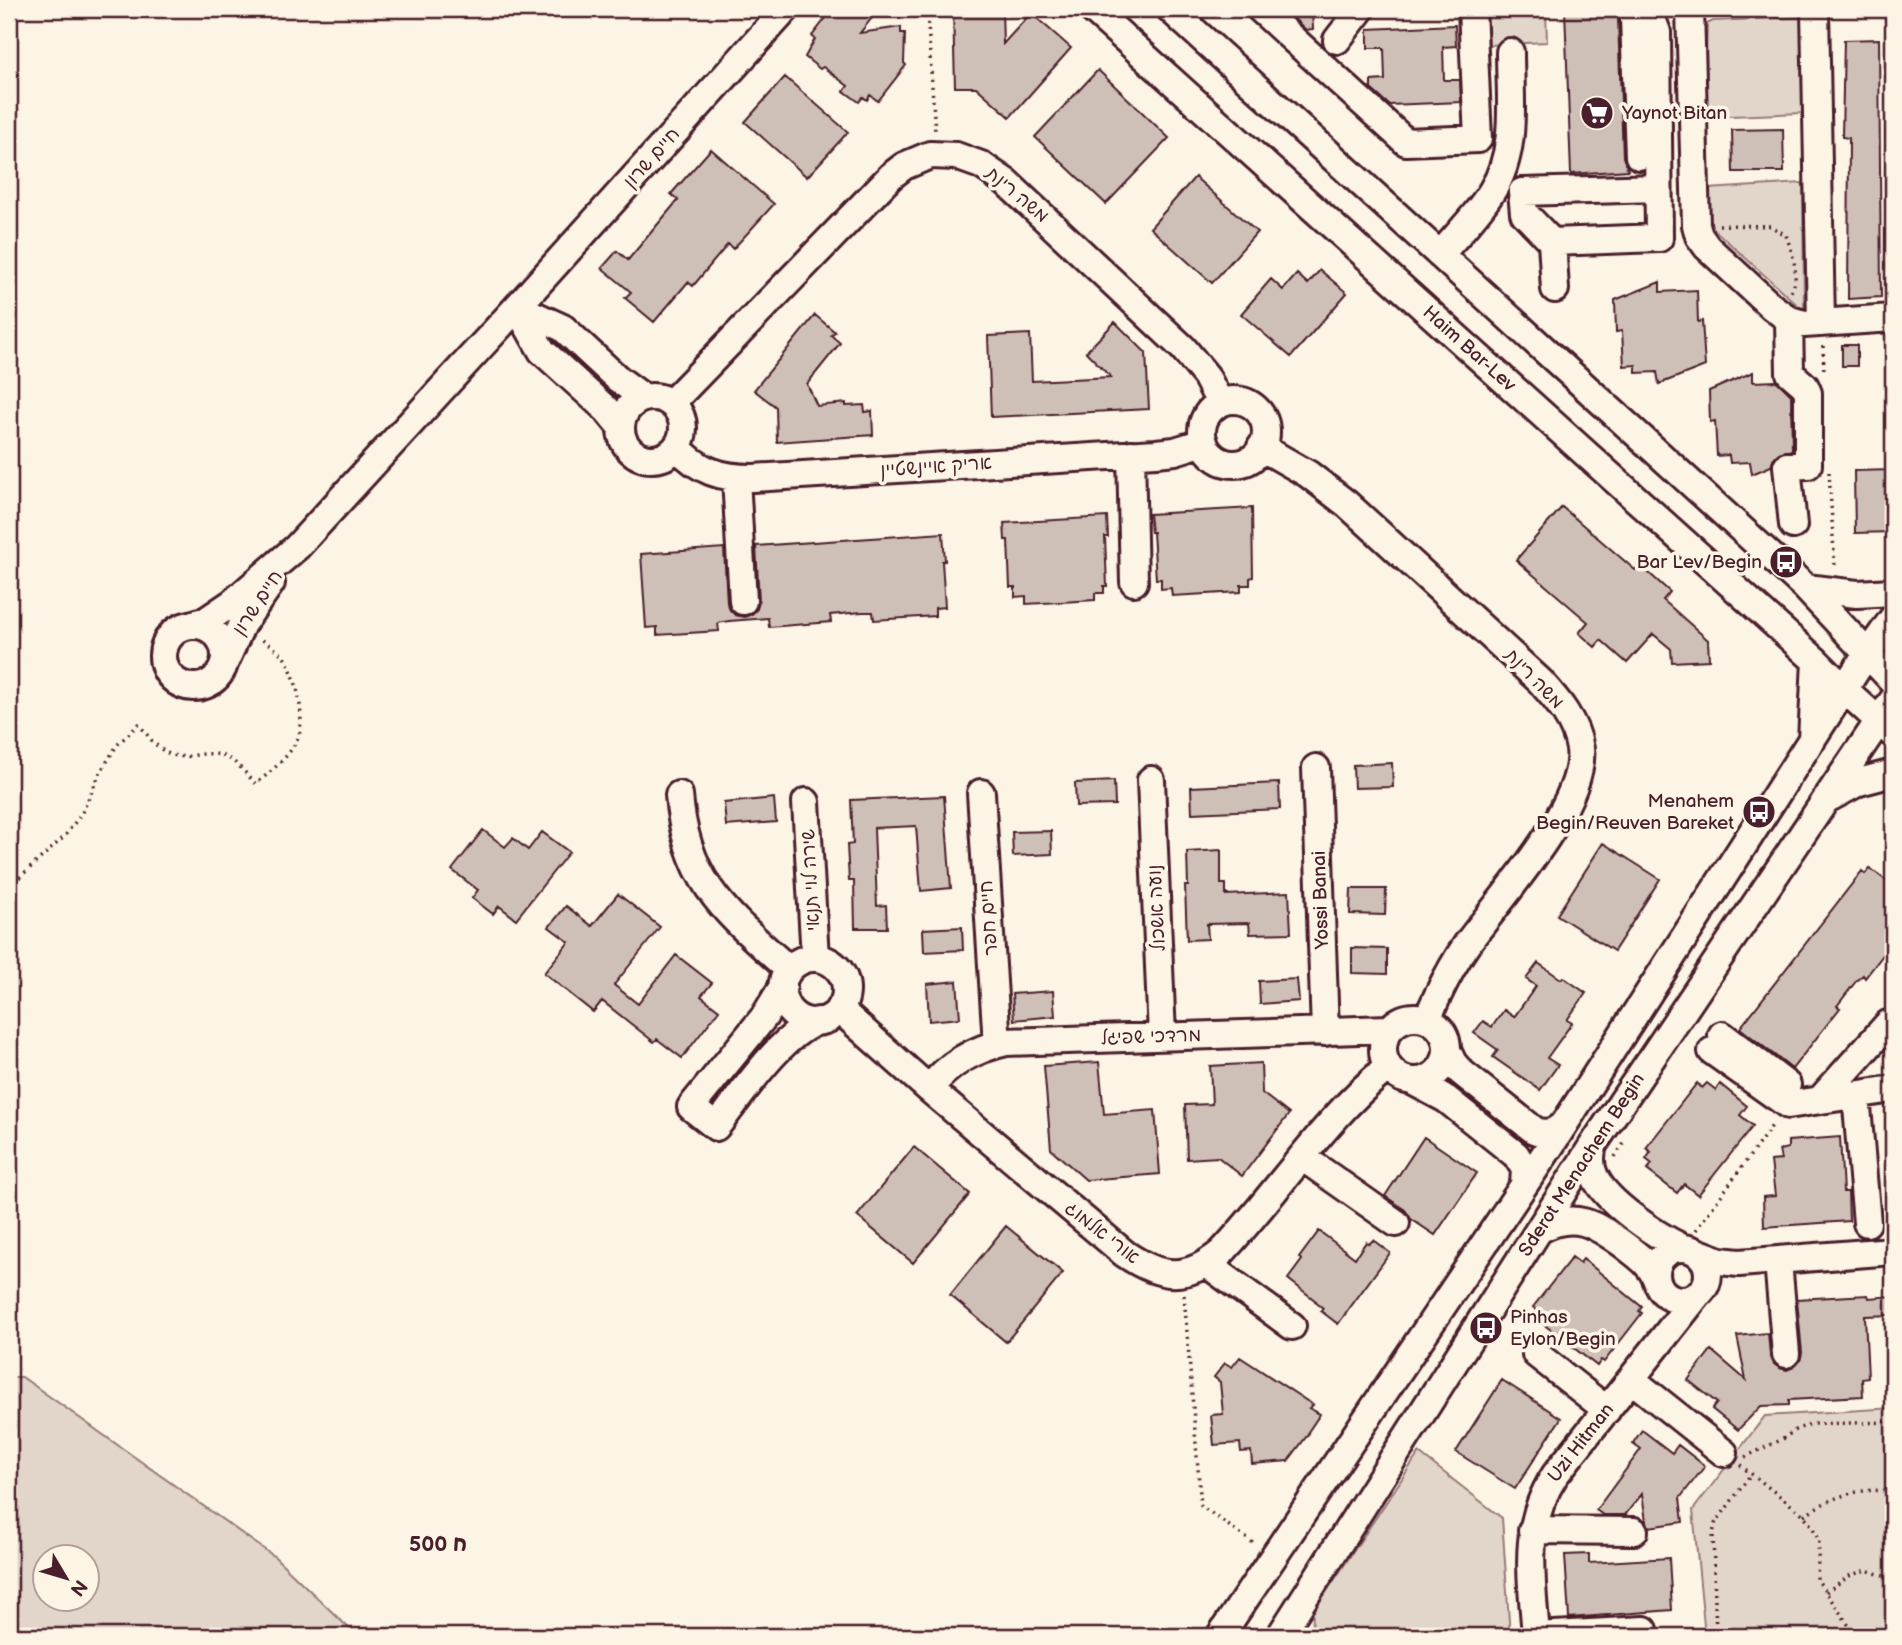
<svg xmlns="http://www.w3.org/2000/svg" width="1902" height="1645" font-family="'Balsamiq Sans','Playpen Sans Hebrew',sans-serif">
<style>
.green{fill:#e2d5ca;stroke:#967a7a;stroke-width:2;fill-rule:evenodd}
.building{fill:#cfc0b7;stroke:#4a1f2b;stroke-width:2}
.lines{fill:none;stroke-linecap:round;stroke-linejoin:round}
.minor-casing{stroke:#4a1f2b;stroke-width:32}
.path{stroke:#4a1f2b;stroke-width:3.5;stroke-dasharray:2 5;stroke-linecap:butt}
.minor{stroke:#fcf5e5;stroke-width:26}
.labels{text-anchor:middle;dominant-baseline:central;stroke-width:7;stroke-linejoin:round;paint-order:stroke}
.poi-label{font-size:19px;fill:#4a1f2b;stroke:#fcf5e5;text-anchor:start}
.street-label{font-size:19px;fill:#4a1f2b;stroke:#fcf5e5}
.neighbourhood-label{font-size:21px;font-weight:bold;fill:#4a1f2b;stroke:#fcf5e5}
</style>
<rect width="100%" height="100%" fill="#fcf5e5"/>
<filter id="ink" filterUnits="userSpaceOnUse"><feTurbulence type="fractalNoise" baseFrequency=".0143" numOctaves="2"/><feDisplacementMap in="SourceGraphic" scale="14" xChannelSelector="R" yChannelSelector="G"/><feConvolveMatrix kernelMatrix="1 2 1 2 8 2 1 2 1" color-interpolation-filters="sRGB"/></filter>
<g filter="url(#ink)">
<path class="green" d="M 1487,9 L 1546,9 L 1547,42 L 1489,45 Z
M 1801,17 L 1803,21 L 1804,113 L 1704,117 L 1707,24 L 1713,21 Z
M 1803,183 L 1804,311 L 1708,224 L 1708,189 Z
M 9,1377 L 22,1377 L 275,1557 L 357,1636 L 9,1636 ZM 46,1558 L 88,1558 L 88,1600 L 46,1600 Z
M 1893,1408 L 1893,1636 L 1705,1636 L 1693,1510 L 1765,1416 Z
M 1419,1453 L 1502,1518 L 1510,1636 L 1312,1636 L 1313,1612 Z"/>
<path class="building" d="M 833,9 L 879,9 L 860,33 L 901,27 L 901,33 L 905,33 L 904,63 L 906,65 L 878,101 L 870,95 L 867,100 L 863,97 L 859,102 L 844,91 L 848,86 L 823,67 L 820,69 L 805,57 L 815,39 L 812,36 Z
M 953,9 L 1002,9 L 1003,44 L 1031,13 L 1071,48 L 1010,117 L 976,87 L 955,87 Z
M 1291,9 L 1312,9 L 1313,29 L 1306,30 L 1290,15 Z
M 1565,9 L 1621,9 L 1618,19 L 1623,157 L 1628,170 L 1571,174 Z
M 1455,25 L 1456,46 L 1443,47 L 1444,80 L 1460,80 L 1461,102 L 1389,105 L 1371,89 L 1371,81 L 1385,80 L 1384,48 L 1368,48 L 1368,29 Z
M 1879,39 L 1881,297 L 1848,299 L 1849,138 L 1842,137 L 1844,40 Z
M 1098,70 L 1169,138 L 1106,204 L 1035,137 Z
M 785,77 L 848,132 L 807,177 L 745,122 Z
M 1783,129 L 1784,172 L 1733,172 L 1732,130 Z
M 711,149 L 774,204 L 733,249 L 728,244 L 693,286 L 688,282 L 654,322 L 625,298 L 631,292 L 602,268 L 617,251 L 628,260 L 678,200 L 671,194 Z
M 1195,177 L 1257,232 L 1212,283 L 1150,228 Z
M 1320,270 L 1347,293 L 1291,357 L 1241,314 L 1271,279 L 1283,290 L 1297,274 L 1308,284 Z
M 1660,282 L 1660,292 L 1697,290 L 1698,322 L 1702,321 L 1705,366 L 1659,384 L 1657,372 L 1636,373 L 1636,365 L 1624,366 L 1622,331 L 1616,332 L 1615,300 Z
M 815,315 L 835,332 L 831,335 L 840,343 L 807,384 L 817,406 L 846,403 L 846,406 L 864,405 L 865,412 L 872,411 L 873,435 L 777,442 L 776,407 L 754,390 Z
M 1115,322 L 1146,353 L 1149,409 L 991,417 L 988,336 L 1030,334 L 1032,381 L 1111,377 L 1086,352 Z
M 1842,345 L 1857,345 L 1857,366 L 1842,366 Z
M 1753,372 L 1753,382 L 1777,381 L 1791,395 L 1792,450 L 1779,453 L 1773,459 L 1771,466 L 1752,474 L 1750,462 L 1730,463 L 1729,455 L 1717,456 L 1715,421 L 1710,422 L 1709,391 Z
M 1893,470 L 1893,532 L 1855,533 L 1854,471 Z
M 1562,507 L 1635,570 L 1640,565 L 1670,592 L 1663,600 L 1708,640 L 1709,660 L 1672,662 L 1671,649 L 1653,634 L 1627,663 L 1601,640 L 1595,647 L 1579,633 L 1588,622 L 1516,560 Z
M 1252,508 L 1253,577 L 1250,578 L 1250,585 L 1241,585 L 1241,592 L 1172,596 L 1171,588 L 1161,589 L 1161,579 L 1156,579 L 1153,532 L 1151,532 L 1149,514 Z
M 1107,517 L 1108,537 L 1105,537 L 1107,586 L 1104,586 L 1104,593 L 1095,593 L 1095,600 L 1026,604 L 1026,596 L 1015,597 L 1015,587 L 1010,587 L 1008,540 L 1005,540 L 1004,523 Z
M 943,533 L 945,561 L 942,561 L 945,607 L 935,608 L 935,616 L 874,620 L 873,612 L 862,612 L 830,615 L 831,622 L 769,627 L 768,618 L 729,621 L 718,623 L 719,631 L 657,635 L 657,627 L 646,628 L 641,554 L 724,548 L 727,603 L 730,610 L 735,615 L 745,617 L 752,614 L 757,609 L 759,601 L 756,546 Z
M 1392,763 L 1393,787 L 1354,788 L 1353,765 Z
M 1114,781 L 1115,805 L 1076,806 L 1075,783 Z
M 1279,783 L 1280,809 L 1192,813 L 1191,787 Z
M 944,796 L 951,888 L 921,891 L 916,826 L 874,828 L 877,906 L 886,905 L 887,928 L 855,928 L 854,881 L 849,881 L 847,845 L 853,844 L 851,800 Z
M 774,798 L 776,822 L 726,826 L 724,803 Z
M 483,830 L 505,847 L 513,838 L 528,850 L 542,832 L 569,852 L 516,919 L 499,906 L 493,914 L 472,898 L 478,890 L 452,870 Z
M 1051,831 L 1052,854 L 1013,856 L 1012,832 Z
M 1603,843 L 1660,879 L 1614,951 L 1557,915 Z
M 1221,850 L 1221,884 L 1226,884 L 1226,895 L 1289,892 L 1291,933 L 1250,934 L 1249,923 L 1207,924 L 1208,939 L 1187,940 L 1185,886 L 1188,886 L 1187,852 Z
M 1870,868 L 1893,886 L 1893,942 L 1865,978 L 1863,975 L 1857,980 L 1837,1006 L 1840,1008 L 1792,1069 L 1740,1028 L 1862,871 L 1865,874 Z
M 1351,889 L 1386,889 L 1385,915 L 1350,914 Z
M 618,894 L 660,927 L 614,985 L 638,1004 L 676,955 L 712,983 L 701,996 L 719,1010 L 682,1058 L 657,1039 L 654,1042 L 602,1001 L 593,1012 L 544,973 L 569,942 L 549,927 L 566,906 L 592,926 Z
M 962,927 L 963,950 L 924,952 L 923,929 Z
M 1352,948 L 1387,949 L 1387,974 L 1352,973 Z
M 1538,963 L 1561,979 L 1563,977 L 1586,993 L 1567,1020 L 1572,1023 L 1547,1058 L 1558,1065 L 1540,1090 L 1493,1057 L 1498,1050 L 1474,1033 L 1483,1021 L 1492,1027 L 1504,1010 L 1514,1017 L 1536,986 L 1526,979 Z
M 1297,979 L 1299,1001 L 1260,1004 L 1259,981 Z
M 957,981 L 960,1018 L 929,1021 L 927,984 Z
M 1053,991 L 1055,1016 L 1014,1020 L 1012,994 Z
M 1099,1062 L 1104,1114 L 1155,1110 L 1160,1174 L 1086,1180 L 1051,1149 L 1044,1066 Z
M 1261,1063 L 1262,1093 L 1289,1114 L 1242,1176 L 1218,1157 L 1187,1159 L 1185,1105 L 1212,1104 L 1210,1066 Z
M 1697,1083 L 1702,1088 L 1707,1083 L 1716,1090 L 1720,1084 L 1747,1106 L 1740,1115 L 1753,1126 L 1698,1195 L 1684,1184 L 1677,1193 L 1647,1170 L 1652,1164 L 1646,1159 L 1651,1152 L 1646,1148 Z
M 1424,1137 L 1477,1173 L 1435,1235 L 1411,1219 L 1405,1210 L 1385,1196 Z
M 1840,1137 L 1843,1192 L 1848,1192 L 1849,1221 L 1764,1227 L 1763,1197 L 1775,1196 L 1771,1161 L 1781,1160 L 1779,1150 L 1788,1148 L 1788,1141 Z
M 914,1147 L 970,1194 L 913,1263 L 857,1216 Z
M 1006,1226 L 1063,1273 L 1006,1342 L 950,1295 Z
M 1319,1231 L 1355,1258 L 1366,1242 L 1369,1244 L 1373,1240 L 1390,1253 L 1338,1324 L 1321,1311 L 1323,1308 L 1315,1302 L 1316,1301 L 1288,1279 L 1302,1260 L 1299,1258 Z
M 1572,1257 L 1580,1263 L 1583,1259 L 1642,1307 L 1639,1311 L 1642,1313 L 1604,1362 L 1601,1360 L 1597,1366 L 1537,1319 L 1541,1314 L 1533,1307 Z
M 1868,1295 L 1869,1298 L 1893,1296 L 1893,1315 L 1865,1316 L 1868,1378 L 1862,1379 L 1863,1396 L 1789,1400 L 1789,1405 L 1761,1406 L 1738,1430 L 1712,1409 L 1717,1403 L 1688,1380 L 1711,1350 L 1746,1380 L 1737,1336 L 1768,1333 L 1770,1355 L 1774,1364 L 1780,1368 L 1787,1370 L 1794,1367 L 1800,1361 L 1802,1353 L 1797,1299 Z
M 1240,1357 L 1313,1405 L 1309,1408 L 1320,1414 L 1308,1432 L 1309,1433 L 1288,1461 L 1252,1464 L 1251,1451 L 1241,1452 L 1240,1443 L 1214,1445 L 1211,1415 L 1223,1414 L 1220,1382 L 1214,1377 L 1225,1363 L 1232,1367 Z
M 1502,1380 L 1561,1418 L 1515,1489 L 1456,1452 Z
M 1642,1430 L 1672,1453 L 1678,1445 L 1705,1466 L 1680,1498 L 1683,1522 L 1649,1527 L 1646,1521 L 1642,1494 L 1625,1515 L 1603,1515 L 1596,1510 L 1641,1449 L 1633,1443 Z
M 1589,1554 L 1589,1563 L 1669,1558 L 1672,1610 L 1569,1618 L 1565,1555 Z"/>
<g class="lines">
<defs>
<path id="minor" d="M 1092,9 L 1816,661 L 1845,690 L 1893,734
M 1170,9 L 1806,588 L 1893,681
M 1260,9 L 1406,142 L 1478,139 L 1472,9
M 1690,9 L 1696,225 L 1699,236 L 1707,247 L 1772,307 L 1790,320 L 1804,324 L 1893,318
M 1815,9 L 1821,323
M 1337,40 L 1361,9
M 1639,156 L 1634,18 L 1641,9
M 1552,242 L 1659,238 L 1657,32 L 1654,24 L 1641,9
M 1440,255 C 1457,234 1478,214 1492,191 C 1518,150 1510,99 1510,52
M 1555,289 L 1552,242 L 1524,213 L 1522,192 L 1658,188
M 517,307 L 542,351 L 607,410 L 621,427
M 517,307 L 563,328 L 618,379 L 644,398
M 1789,320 L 1790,373 L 1805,386 L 1808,393 L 1808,465 L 1787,466 L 1793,525
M621 428a31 31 0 1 1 62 0a31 31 0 1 1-62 0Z
M1202 432a32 32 0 1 1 64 0a32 32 0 1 1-64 0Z
M 671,403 L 891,176 L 904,166 L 930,155 L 956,156 L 981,165 L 1006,182 L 1183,348 L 1206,376 L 1220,403
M 677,447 C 699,471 720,478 753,478 L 1156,453 L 1175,451 L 1204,442
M 1261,447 L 1308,474 L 1347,504 L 1540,681 C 1558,701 1576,722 1580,749 C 1587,803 1499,900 1467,944 C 1456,960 1446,978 1438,995 C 1434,1003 1431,1012 1426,1019
M 1131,454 L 1134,582
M 736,478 L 743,601
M 1806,588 L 1857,594 L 1893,592
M163 656a31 31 0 1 1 62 0a31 31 0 1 1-62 0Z
M 190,625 L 207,620 L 232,603 L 297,547 L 517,307 L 786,9
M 225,662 L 242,624 L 271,583
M 1812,740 L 1816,661
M 1316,768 L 1325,1032
M 1151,780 L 1162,1036
M 981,793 L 997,1044
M 679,795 C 686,884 728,914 789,970
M 1831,797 L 1859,782 L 1893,773
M 806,802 L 815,958
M782 990a32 32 0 1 1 64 0a32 32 0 1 1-64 0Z
M 783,986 L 764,1017 L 691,1107 L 716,1127 C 742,1095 780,1035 818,1021
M 839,1009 L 929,1089 L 1125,1254 C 1162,1279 1187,1281 1222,1252 C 1279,1191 1323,1120 1388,1067
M1383 1049a32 32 0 1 1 64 0a32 32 0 1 1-64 0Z
M 1722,1035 L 1787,1085
M 1447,1050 L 1453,1063 L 1461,1072 L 1534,1130 C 1545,1135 1557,1133 1565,1123
M 1712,1051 L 1788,1105 L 1893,1089
M 1414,1082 L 1446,1099 L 1516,1155 L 1525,1169 L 1524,1185
M 929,1089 C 949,1063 974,1049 1006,1042 L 1389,1029
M 1856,1095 L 1867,1223
M 1820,1100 L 1888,1024 L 1893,1028
M 1593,1145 C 1590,1156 1590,1167 1595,1177 C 1607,1203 1657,1236 1683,1248
M 1302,1157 L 1396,1223
M 1539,1230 C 1574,1210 1595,1224 1624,1245 C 1638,1256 1651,1264 1657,1281
M1656 1274a26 26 0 1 1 52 0a26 26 0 1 1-52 0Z
M 1694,1251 L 1720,1261 L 1739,1263 L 1893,1251
M 1778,1261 L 1786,1354
M 1207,1264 L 1292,1326
M 1536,1354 L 1607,1410
M 1631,1379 L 1724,1453
M 1532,1530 L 1634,1531
M 1220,1636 L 1549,1148 L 1857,669 L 1893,618
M 1280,1636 L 1593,1145 L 1893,700
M 1536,1636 C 1532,1578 1521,1527 1555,1475 L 1699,1293
M 1536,1636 L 1644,1630"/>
</defs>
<use href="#minor" class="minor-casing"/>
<path class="path" d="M 927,9 L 935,132
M 1719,225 L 1770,226 L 1786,235 C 1792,253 1802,278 1789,294
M 1823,346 L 1824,373
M 1829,472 L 1835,569
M 9,887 L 64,837 L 82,813 L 100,773 L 117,745 L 139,724 C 153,743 165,760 191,756 C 202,754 212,752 223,756 C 236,760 246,774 256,784 C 271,771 292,755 299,735 C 305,714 296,672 283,656 C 277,649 268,644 261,639
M 1886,1003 L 1893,993
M 1615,1157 L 1624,1143
M 1696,1230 L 1774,1123
M 1184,1295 L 1201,1506 L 1256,1545
M 1745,1457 L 1783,1439 L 1795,1430 L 1811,1424 L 1893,1422
M 1740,1465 L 1804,1515 L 1813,1528 L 1819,1541 L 1817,1579 L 1856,1636
M 1893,1512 C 1886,1531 1888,1545 1893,1564
M 1804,1515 C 1832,1497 1860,1486 1893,1492
M 1826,1592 L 1849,1576 L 1866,1570 L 1893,1579
M 1716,1636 L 1713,1534 L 1715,1524 L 1751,1474
M 1892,1636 L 1893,1627"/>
<use href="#minor" class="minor"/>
</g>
</g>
<defs>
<symbol id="supermarket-disc" viewBox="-11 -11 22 22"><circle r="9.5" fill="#4a1f2b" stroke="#fcf5e5"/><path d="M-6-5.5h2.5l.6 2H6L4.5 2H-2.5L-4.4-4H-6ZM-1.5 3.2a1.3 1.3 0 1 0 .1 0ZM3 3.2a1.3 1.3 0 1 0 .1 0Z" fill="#fff"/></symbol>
<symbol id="bus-disc" viewBox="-11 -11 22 22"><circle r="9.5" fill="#4a1f2b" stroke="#fcf5e5"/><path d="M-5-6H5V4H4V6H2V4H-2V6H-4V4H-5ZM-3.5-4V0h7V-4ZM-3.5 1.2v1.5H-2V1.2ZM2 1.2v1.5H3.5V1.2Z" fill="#fff"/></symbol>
</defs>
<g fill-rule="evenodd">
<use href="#supermarket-disc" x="1578" y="94" width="38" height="38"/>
<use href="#bus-disc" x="1767" y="543" width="38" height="38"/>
<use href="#bus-disc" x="1740" y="793" width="38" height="38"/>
<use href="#bus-disc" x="1467" y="1309" width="38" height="38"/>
</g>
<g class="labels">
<g class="poi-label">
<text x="1622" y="113">Yaynot Bitan</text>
<text x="1762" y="562" text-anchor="end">Bar Lev/Begin</text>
<text x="1734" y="801" text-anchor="end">Menahem<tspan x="1734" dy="22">Begin/Reuven Bareket</tspan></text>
<text x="1510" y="1317">Pinhas<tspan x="1510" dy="22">Eylon/Begin</tspan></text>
</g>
<g class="street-label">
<text transform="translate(652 158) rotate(-48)">חיים שרון</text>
<text transform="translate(1017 195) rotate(40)">משה רינת</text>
<text transform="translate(1469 349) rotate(42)">Haim Bar-Lev</text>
<text transform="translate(936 467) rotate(-4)">אריק איינשטיין</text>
<text transform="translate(258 603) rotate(-56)">חיים שרון</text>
<text transform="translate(1534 679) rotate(46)">משה רינת</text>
<text transform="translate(811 880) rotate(-93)">שירה לוי תנאי</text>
<text transform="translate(1321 900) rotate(-92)">Yossi Banai</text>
<text transform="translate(1157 908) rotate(-93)">נועה אשכול</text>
<text transform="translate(989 918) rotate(-94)">חיים חפר</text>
<text transform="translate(1151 1037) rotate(-2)">מרדכי שפיגל</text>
<text transform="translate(1582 1165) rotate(-57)">Sderot Menachem Begin</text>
<text transform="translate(1102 1233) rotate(38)">אורי אלמוג</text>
<text transform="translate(1581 1443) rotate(-52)">Uzi Hitman</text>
</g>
<g class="neighbourhood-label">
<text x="438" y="1544">ח 500</text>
</g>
</g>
<rect width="1902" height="1645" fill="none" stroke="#fcf5e5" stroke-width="35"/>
<rect x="18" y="18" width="1867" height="1610" fill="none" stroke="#4a1f2b" stroke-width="2.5" filter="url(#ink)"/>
<g transform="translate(66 1578) rotate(128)"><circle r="33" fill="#fcf5e5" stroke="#b59f9b" stroke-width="2"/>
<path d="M0-5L12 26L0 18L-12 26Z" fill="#4a1f2b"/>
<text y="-10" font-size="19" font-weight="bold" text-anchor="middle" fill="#4a1f2b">N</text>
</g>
</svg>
